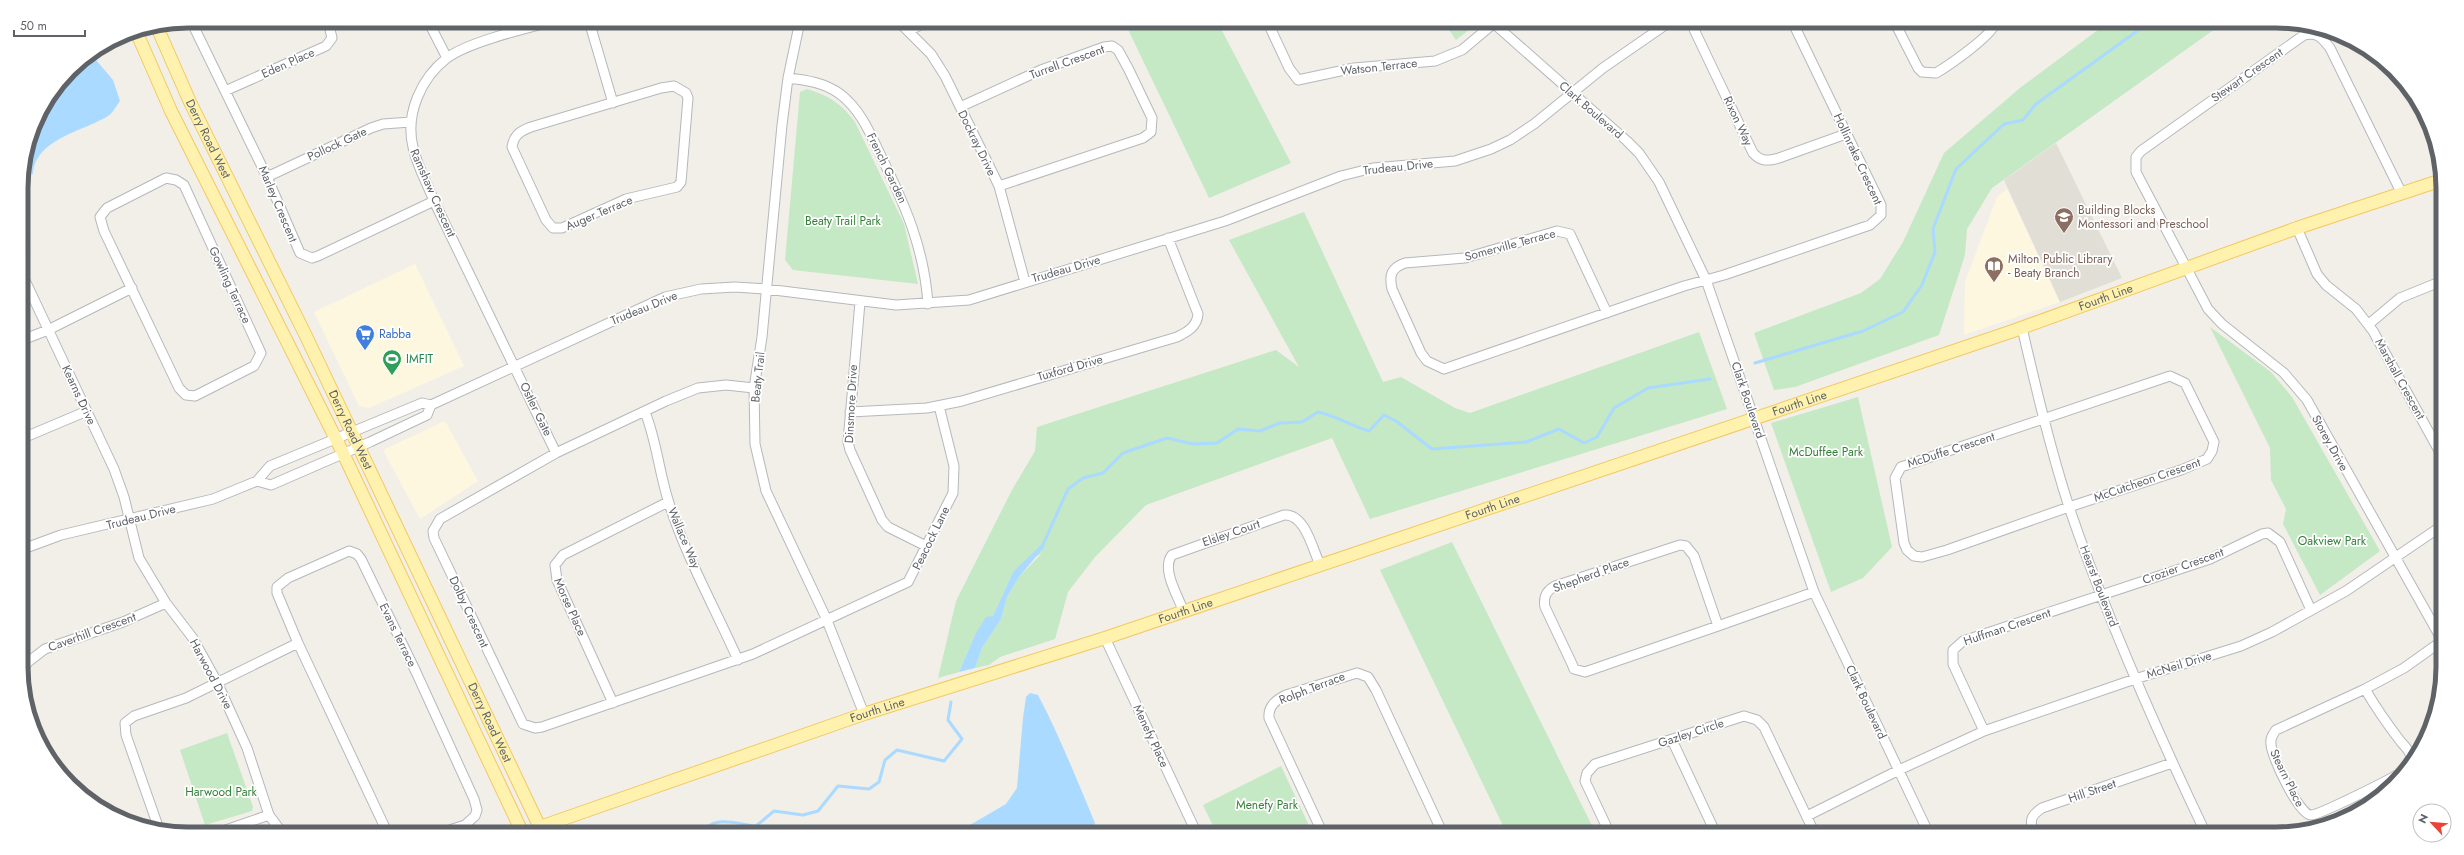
<svg xmlns="http://www.w3.org/2000/svg" width="2464" height="855" font-family="Jost,sans-serif">
<style>
.commercial{fill:#fef7e0}
.education{fill:#e1ded6}
.green{fill:#c5e8c5}
.water{fill:#aadaff}
.lines{fill:none;stroke-linecap:round;stroke-linejoin:round}
.stream{stroke:#aadaff;stroke-width:3}
.minor-casing{stroke:#b5b8bc;stroke-width:11}
.major-casing{stroke:#f2c960;stroke-width:14}
.minor{stroke:#fff;stroke-width:9}
.major{stroke:#fff2af;stroke-width:12}
.labels{text-anchor:middle;dominant-baseline:central;stroke-width:3.5;stroke-linejoin:round;paint-order:stroke}
.street-label{font-size:12px;fill:#5f6368;stroke:#fff}
.education-label{font-size:12px;fill:#785e54;stroke:#fff;text-anchor:start}
.park-label{font-size:12px;fill:#348238;stroke:#fff}
.shop-label{font-size:12px;fill:#366cbe;stroke:#fff;text-anchor:start}
.leisure-label{font-size:12px;fill:#27864d;stroke:#fff;text-anchor:start}
.rim{fill:none;stroke:#5f6368;stroke-width:5}
</style>
<rect width="100%" height="100%" fill="#f1efe8"/>
<path class="commercial" d="M 2007,189 L 2060,302 L 1964,335 L 1965,282 L 1997,197 Z
M 415,264 L 464,366 L 369,408 L 359,406 L 314,312 Z
M 445,421 L 478,481 L 420,519 L 383,450 Z"/>
<path class="education" d="M 2056,143 L 2122,278 L 2060,302 L 2004,180 Z"/>
<path class="green" d="M 1124,21 L 1217,21 L 1291,163 L 1209,198 Z
M 1443,21 L 1462,21 L 1469,30 L 1456,40 Z
M 2110,21 L 2226,21 L 1992,188 L 1967,229 L 1965,255 L 1939,335 L 1795,387 L 1774,390 L 1754,333 L 1861,293 L 1880,279 L 1903,242 L 1944,153 L 2020,88 Z
M 807,89 C 828,95 842,104 855,122 L 904,224 L 918,284 L 793,270 L 785,260 L 800,92 Z
M 1304,212 L 1383,382 L 1401,377 L 1455,408 L 1470,413 L 1699,332 L 1727,409 L 1370,519 L 1332,438 L 1146,505 L 1095,557 L 1068,592 L 1055,639 L 1000,657 L 989,665 L 975,668 L 982,648 L 1001,619 L 1007,597 L 1019,577 L 1042,553 L 1013,572 L 993,616 L 975,635 L 959,672 L 938,678 L 956,601 L 1012,490 L 1035,451 L 1037,427 L 1276,350 L 1299,367 L 1229,240 Z
M 2210,327 L 2271,372 L 2292,397 L 2380,551 L 2320,595 L 2283,524 L 2286,509 L 2271,480 L 2270,448 Z
M 1858,397 L 1892,547 L 1863,578 L 1831,592 L 1771,423 Z
M 1452,542 L 1596,834 L 1507,834 L 1380,570 Z
M 227,733 L 253,807 L 252,811 L 205,825 L 180,750 Z
M 1281,766 L 1313,834 L 1217,834 L 1203,805 Z"/>
<path class="water" d="M 91,54 L 113,80 L 120,101 C 116,106 113,113 108,116 C 84,131 35,139 33,174 L 27,175 L 21,183 L 38,114 L 78,63 Z
M 1040,546 L 1045,546 L 1019,577 L 1007,597 L 1001,619 L 982,648 L 975,668 L 959,672 L 975,635 L 986,617 L 993,616 L 1013,572 Z
M 1030,693 L 1038,695 C 1060,737 1077,780 1095,823 L 1090,834 L 968,834 L 970,825 L 1006,804 L 1017,788 L 1023,718 L 1026,697 Z"/>
<g class="lines">
<path class="stream" d="M 1755,363 L 1863,331 L 1903,312 L 1922,285 L 1935,252 L 1933,229 L 1956,169 L 2004,124 L 2023,120 L 2036,104 L 2151,21
M 1041,549 L 1068,489 L 1083,478 L 1103,473 L 1123,453 L 1167,438 L 1193,444 L 1217,443 L 1238,429 L 1260,431 L 1280,423 L 1302,422 L 1318,412 C 1337,416 1351,426 1369,431 L 1384,415 L 1396,421 L 1432,449 L 1526,442 L 1559,429 L 1584,443 L 1597,437 L 1614,408 L 1648,388 L 1710,379
M 703,834 C 711,813 740,825 756,826 L 774,811 L 803,815 L 818,811 L 838,786 L 869,789 L 879,782 L 885,760 L 897,750 L 944,761 L 962,739 L 948,720 L 951,702"/>
<defs>
<path id="minor" d="M 191,21 L 267,177 L 300,253 L 312,258 L 318,256 L 434,201
M 428,21 L 447,58
M 554,21 C 527,28 468,42 447,58 C 421,78 405,114 413,147 C 417,166 427,183 434,201 L 556,453
M 589,21 L 613,103
M 800,21 L 788,78 L 782,125 L 762,337 L 754,388 L 755,444 L 766,491 L 826,618 L 864,714
M 898,21 L 931,54 L 945,76 L 999,186 L 1025,282
M 1267,21 L 1289,68 L 1298,80 L 1354,68 L 1435,61 L 1462,50 L 1493,24
M 1491,21 L 1627,141 L 1639,153 L 1659,182 L 1706,280 L 1814,592 L 1929,834
M 1690,21 L 1753,153 C 1761,162 1768,161 1779,158 L 1846,134
M 1894,21 L 1918,68 L 1922,72 L 1936,73 C 1948,66 1996,33 1996,21
M 909,31 L 928,21
M 788,78 C 807,80 825,83 840,94 C 860,109 870,133 880,154 C 905,205 924,247 928,304
M 674,86 L 686,93 L 688,98 L 681,182 L 677,187 L 626,199 L 562,228 L 553,228 L 546,220 L 512,147 C 514,135 520,131 531,127 L 661,88 Z
M 225,91 L 326,46 L 332,38 L 328,21
M 960,107 L 1041,70 L 1104,47 L 1112,46 L 1118,50 L 1128,68 L 1152,118 L 1151,132 L 1143,138 L 999,186
M 267,177 L 371,128 L 383,124 L 411,122
M 166,178 L 176,180 L 184,185 L 261,353 L 254,366 L 195,396 L 186,395 L 179,388 L 104,231 L 100,217 L 107,208 Z
M 2401,192 L 2330,48 C 2322,38 2318,32 2304,35 L 2141,151 L 2136,157 L 2136,172 L 2208,309 L 2222,324 L 2284,373 L 2307,400 L 2443,642
M 2297,228 L 2317,274 L 2326,285 L 2356,309 L 2373,331 L 2442,456
M 22,274 L 114,469 L 124,497 L 139,558 L 166,603 L 192,637 L 217,682 L 247,748 L 269,815 L 283,834
M 860,302 L 848,442 L 850,450 L 882,520 L 888,527 L 926,546
M 1607,313 L 1570,234 L 1557,231 L 1465,258 L 1405,263 C 1391,268 1389,275 1392,289 L 1421,353 L 1427,361 L 1444,369 L 1684,286 L 1724,275 L 1870,225 L 1881,215 L 1881,205 L 1792,21
M 2369,324 L 2400,298 L 2442,281
M 2022,328 C 2036,388 2050,448 2069,507 C 2107,619 2155,727 2206,834
M 22,340 L 48,330 L 132,288
M 2170,376 L 2185,383 L 2214,442 L 2212,451 L 2207,459 L 2181,470 L 2069,507 L 1947,550 L 1922,557 L 1914,556 L 1907,550 L 1904,543 L 1895,478 L 1901,467 Z
M 754,388 L 726,385 L 698,388 L 666,401 L 556,453 L 440,519 L 433,531 L 434,538 L 523,724 L 535,728 L 542,727 L 753,654 L 908,582 L 953,493 L 954,466 L 939,406
M 645,412 C 657,442 659,473 669,503 C 686,557 715,608 738,660
M 850,412 L 927,408 L 962,401 L 1177,337 C 1187,332 1197,327 1198,314 L 1168,238
M 23,438 L 87,411
M 257,481 L 271,485 L 370,442 L 427,415 L 431,405 L 665,297 L 701,289 L 735,287 L 766,289 L 896,305 L 969,300 L 1225,221 L 1341,176 L 1373,168 L 1455,161 L 1491,149 L 1510,140 L 1534,124 L 1603,68 L 1671,21
M 23,549 L 61,535 L 213,499 L 257,481 L 270,466 L 422,403 L 431,405
M 1183,610 C 1178,596 1161,569 1172,555 L 1284,515 C 1305,513 1313,550 1320,565
M 1718,626 L 1585,672 L 1574,669 L 1572,664 L 1545,607 C 1543,597 1546,591 1555,586 L 1680,545 L 1686,546 L 1694,556 L 1718,626 L 1814,592
M 1105,638 L 1197,834
M 24,668 L 28,662 L 45,649 L 123,622 L 166,603
M 2365,689 C 2376,708 2388,725 2401,742 C 2405,746 2410,752 2411,757 C 2411,760 2409,766 2407,768 C 2401,775 2319,815 2311,815 C 2299,815 2271,756 2271,744 C 2270,738 2273,734 2276,730 L 2365,689 L 2404,668 L 2442,641
M 613,703 L 557,580 L 555,565 L 563,555 L 668,502
M 1984,731 L 1953,664 L 1953,650 L 1963,641 L 2210,559 L 2262,534 L 2268,533 L 2280,542 L 2311,610
M 1672,740 L 1716,834
M 1807,816 L 1899,770 L 1984,731 L 2135,679 L 2241,646 L 2272,632 L 2346,591 L 2443,525
M 159,829 L 126,735 L 125,723 L 134,716 L 186,698 L 298,643
M 214,834 L 269,815
M 388,834 L 298,643 L 277,593 L 277,587 L 288,578 L 349,551 L 357,554 L 361,559 L 416,672 L 474,799 L 477,810 L 475,816 L 465,825 L 437,834
M 1323,834 L 1269,718 C 1268,706 1276,700 1286,695 L 1357,673 L 1368,677 L 1376,690 L 1443,834
M 1610,834 L 1585,781 L 1587,773 L 1595,764 L 1744,716 L 1757,720 L 1764,727 L 1815,834
M 2033,834 C 2030,820 2030,816 2042,808 L 2172,763"/>
<g id="major">
<path id="s1" d="M 157,27 L 190,102 L 305,334 L 543,834"/>
<path d="M 136,31 L 171,111 L 343,453 L 523,834"/>
<path id="s2" d="M 540,827 L 864,714 L 1105,638 L 2010,332 L 2297,228 L 2442,180"/>
</g>
</defs>
<use href="#minor" class="minor-casing"/>
<use href="#major" class="major-casing"/>
<use href="#minor" class="minor"/>
<use href="#major" class="major"/>
</g>
<defs>
<symbol id="school-pin" viewBox="-11 -11 22 30"><path d="M0 17L-7.5 6A9.5 9.5 0 1 1 7.5 6Z" fill="#8d6e63" stroke="#fff"/><path d="M0-5L7-2L0 1L-7-2ZM-4 1L0 2.5L4 1V4Q0 6-4 4Z" fill="#fff"/></symbol>
<symbol id="library-pin" viewBox="-11 -11 22 30"><path d="M0 17L-7.5 6A9.5 9.5 0 1 1 7.5 6Z" fill="#8d6e63" stroke="#fff"/><path d="M-6-4Q-3-5.5-.7-3.5V5Q-3 3-6 4ZM6-4Q3-5.5 .7-3.5V5Q3 3 6 4Z" fill="#fff"/></symbol>
<symbol id="supermarket-pin" viewBox="-11 -11 22 30"><path d="M0 17L-7.5 6A9.5 9.5 0 1 1 7.5 6Z" fill="#3f7fe0" stroke="#fff"/><path d="M-6-5.5h2.5l.6 2H6L4.5 2H-2.5L-4.4-4H-6ZM-1.5 3.2a1.3 1.3 0 1 0 .1 0ZM3 3.2a1.3 1.3 0 1 0 .1 0Z" fill="#fff"/></symbol>
<symbol id="stadium-pin" viewBox="-11 -11 22 30"><path d="M0 17L-7.5 6A9.5 9.5 0 1 1 7.5 6Z" fill="#2e9e5b" stroke="#fff"/><path d="M0-5a6.5 5 0 1 0 0 10a6.5 5 0 1 0 0-10ZM-3.5-1.8h7v3.6h-7Z" fill="#fff"/></symbol>
</defs>
<g fill-rule="evenodd">
<use href="#school-pin" x="2053" y="206" width="22" height="30"/>
<use href="#library-pin" x="1983" y="255" width="22" height="30"/>
<use href="#supermarket-pin" x="354" y="323" width="22" height="30"/>
<use href="#stadium-pin" x="381" y="348" width="22" height="30"/>
</g>
<g class="labels">
<g class="street-label">
<text transform="translate(1067 62) rotate(-20)">Turrell Crescent</text>
<text transform="translate(288 63) rotate(-24)">Eden Place</text>
<text transform="translate(1379 67) rotate(-6)">Watson Terrace</text>
<text transform="translate(2247 75) rotate(-35)">Stewart Crescent</text>
<text transform="translate(1591 110) rotate(41)">Clark Boulevard</text>
<text transform="translate(1738 121) rotate(65)">Rixon Way</text>
<text stroke="none"><textPath href="#s1" startOffset="123">Derry Road West</textPath></text>
<text transform="translate(977 143) rotate(64)">Dockray Drive</text>
<text transform="translate(337 144) rotate(-25)">Pollock Gate</text>
<text transform="translate(1858 159) rotate(65)">Hollinrake Crescent</text>
<text transform="translate(1398 167) rotate(-6)">Trudeau Drive</text>
<text transform="translate(887 168) rotate(64)">French Garden</text>
<text transform="translate(433 193) rotate(66)">Ramshaw Crescent</text>
<text transform="translate(278 204) rotate(67)">Marley Crescent</text>
<text transform="translate(599 213) rotate(-23)">Auger Terrace</text>
<text transform="translate(1510 245) rotate(-15)">Somerville Terrace</text>
<text transform="translate(1066 269) rotate(-16)">Trudeau Drive</text>
<text transform="translate(230 285) rotate(65)">Gowling Terrace</text>
<text stroke="none"><textPath href="#s2" startOffset="1653">Fourth Line</textPath></text>
<text transform="translate(644 308) rotate(-22)">Trudeau Drive</text>
<text transform="translate(1070 368) rotate(-16)">Tuxford Drive</text>
<text transform="translate(758 377) rotate(-84)">Beaty Trail</text>
<text transform="translate(2400 379) rotate(61)">Marshall Crescent</text>
<text transform="translate(79 395) rotate(65)">Kearns Drive</text>
<text transform="translate(1748 400) rotate(71)">Clark Boulevard</text>
<text transform="translate(851 404) rotate(-87)">Dinsmore Drive</text>
<text stroke="none"><textPath href="#s2" startOffset="1329">Fourth Line</textPath></text>
<text transform="translate(536 409) rotate(64)">Ostler Gate</text>
<text stroke="none"><textPath href="#s1" startOffset="447">Derry Road West</textPath></text>
<text transform="translate(2330 443) rotate(61)">Storey Drive</text>
<text transform="translate(1951 450) rotate(-18)">McDuffe Crescent</text>
<text transform="translate(2147 480) rotate(-19)">McCutcheon Crescent</text>
<text stroke="none"><textPath href="#s2" startOffset="1005">Fourth Line</textPath></text>
<text transform="translate(141 517) rotate(-14)">Trudeau Drive</text>
<text transform="translate(1231 533) rotate(-19)">Elsley Court</text>
<text transform="translate(684 538) rotate(67)">Wallace Way</text>
<text transform="translate(931 538) rotate(-64)">Peacock Lane</text>
<text transform="translate(2183 566) rotate(-20)">Crozier Crescent</text>
<text transform="translate(1591 575) rotate(-20)">Shepherd Place</text>
<text transform="translate(2099 586) rotate(69)">Hearst Boulevard</text>
<text transform="translate(570 607) rotate(66)">Morse Place</text>
<text stroke="none"><textPath href="#s2" startOffset="681">Fourth Line</textPath></text>
<text transform="translate(469 612) rotate(65)">Dolby Crescent</text>
<text transform="translate(2007 627) rotate(-19)">Huffman Crescent</text>
<text transform="translate(92 632) rotate(-20)">Caverhill Crescent</text>
<text transform="translate(398 635) rotate(64)">Evans Terrace</text>
<text transform="translate(2179 665) rotate(-17)">McNeil Drive</text>
<text transform="translate(211 674) rotate(62)">Harwood Drive</text>
<text transform="translate(1312 688) rotate(-21)">Rolph Terrace</text>
<text transform="translate(1866 702) rotate(65)">Clark Boulevard</text>
<text stroke="none"><textPath href="#s2" startOffset="357">Fourth Line</textPath></text>
<text stroke="none"><textPath href="#s1" startOffset="771">Derry Road West</textPath></text>
<text transform="translate(1691 733) rotate(-18)">Gazley Circle</text>
<text transform="translate(1151 736) rotate(65)">Menefy Place</text>
<text transform="translate(2287 778) rotate(64)">Stearn Place</text>
<text transform="translate(2092 791) rotate(-19)">Hill Street</text>
</g>
<g class="education-label">
<text x="2078" y="210">Building Blocks<tspan x="2078" dy="14">Montessori and Preschool</tspan></text>
<text x="2008" y="259">Milton Public Library<tspan x="2008" dy="14">- Beaty Branch</tspan></text>
</g>
<g class="park-label">
<text x="843" y="221">Beaty Trail Park</text>
<text x="1826" y="452">McDuffee Park</text>
<text x="2332" y="541">Oakview Park</text>
<text x="221" y="792">Harwood Park</text>
<text x="1267" y="805">Menefy Park</text>
</g>
<g class="shop-label">
<text x="379" y="334">Rabba</text>
</g>
<g class="leisure-label">
<text x="406" y="359">IMFIT</text>
</g>
</g>
<path d="M0 0H2464V855H0ZM188 28H2276A160 160 0 0 1 2436 188V667A160 160 0 0 1 2276 827H188A160 160 0 0 1 28 667V188A160 160 0 0 1 188 28Z" fill="#fff" fill-rule="evenodd"/>
<path class="rim" d="M188 28H2276A160 160 0 0 1 2436 188V667A160 160 0 0 1 2276 827H188A160 160 0 0 1 28 667V188A160 160 0 0 1 188 28Z"/>
<g transform="translate(2432 823) rotate(296)"><circle r="19" fill="#ffffff" stroke="#bfc1c3"/>
<path d="M0-3L7 15L0 10L-7 15Z" fill="#ea4335"/>
<text y="-6" font-size="11" font-weight="bold" text-anchor="middle" fill="#5f6368">N</text>
</g>
<path d="M14 30v6h71v-6" fill="none" stroke="#5f6368" stroke-width="2"/>
<text x="20" y="30" font-size="12" fill="#5f6368" stroke="#ffffff" stroke-width="3" paint-order="stroke">50 m</text>
</svg>
